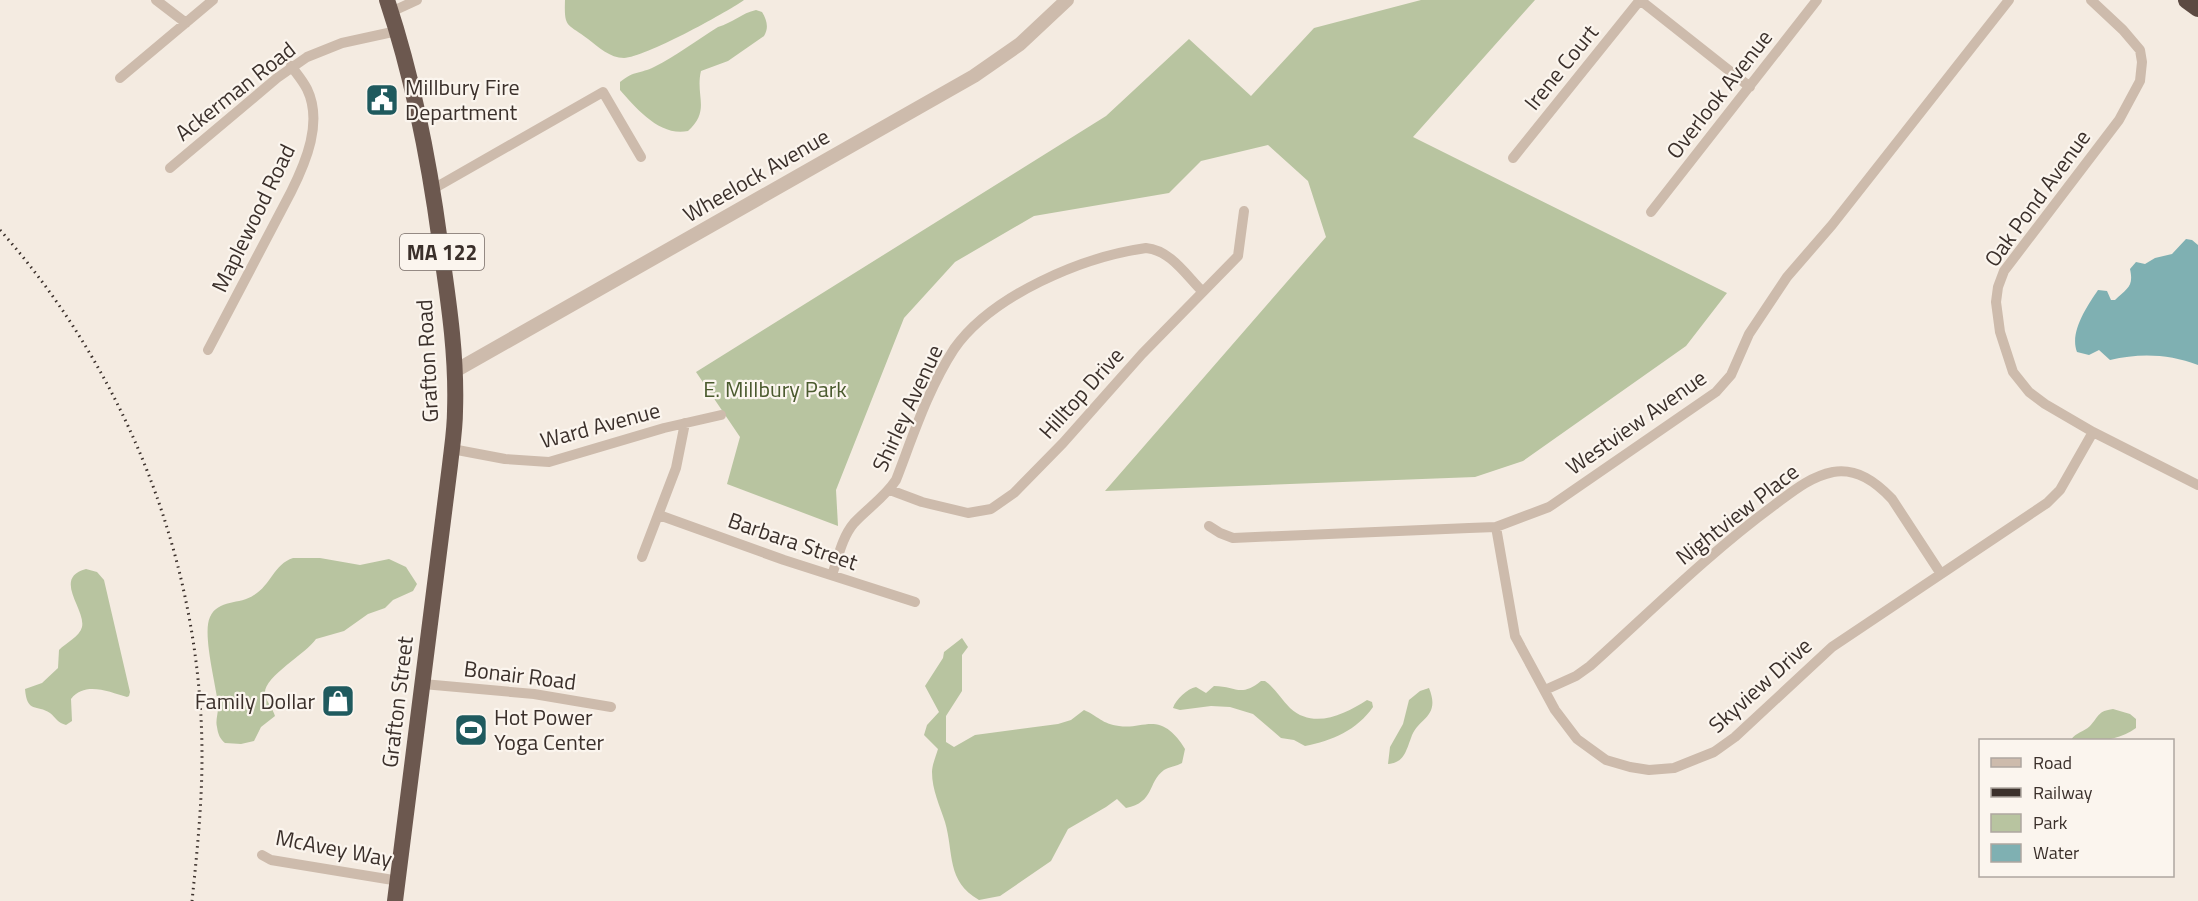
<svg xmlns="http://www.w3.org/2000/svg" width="2198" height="901" font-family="'Titillium Web',sans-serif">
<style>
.green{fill:#b8c4a0}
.water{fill:#7fb0b2}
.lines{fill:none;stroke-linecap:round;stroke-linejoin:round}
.minor{stroke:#cdbbac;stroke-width:10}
.tertiary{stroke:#cdbbac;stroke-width:14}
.trunk{stroke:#6c584f;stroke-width:16}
.motorway{stroke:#5c4a42;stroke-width:18}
.rail{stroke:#3b302b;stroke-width:3;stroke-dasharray:1.5 4.5;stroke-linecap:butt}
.labels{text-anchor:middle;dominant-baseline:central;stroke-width:4.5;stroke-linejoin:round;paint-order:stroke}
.shield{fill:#fbf5ee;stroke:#756b66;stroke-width:1.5}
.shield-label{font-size:21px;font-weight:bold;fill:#3b302b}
.street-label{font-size:22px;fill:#3b302b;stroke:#fbf5ee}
.poi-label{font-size:22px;fill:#3b302b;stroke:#fbf5ee;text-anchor:start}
.park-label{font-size:22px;fill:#4a5a2e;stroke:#fbf5ee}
</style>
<rect width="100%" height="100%" fill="#f4ebe1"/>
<path class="green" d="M 565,0 L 744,0 C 724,14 645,57 624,58 C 610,58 598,47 588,39 C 567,23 564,29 565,0 Z
M 1421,0 L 1535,0 L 1413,137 L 1727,293 L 1686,346 L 1523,461 L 1475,477 L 1105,491 L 1326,237 L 1308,181 L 1268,145 L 1201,161 L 1169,193 L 1034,216 L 955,262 L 904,318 L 836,490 L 838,526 L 727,484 L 740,437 L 696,372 L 1106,116 L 1189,39 L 1251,96 L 1314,28 Z
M 756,10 L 762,12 C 767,20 769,28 764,36 L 728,61 L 701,71 C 695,96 711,110 688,131 C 660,137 636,108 620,90 L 620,82 C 635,70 640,74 654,67 C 676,56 697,40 718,27 C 732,23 742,13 756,10 Z
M 293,558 L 320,558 L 360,565 L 389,559 L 406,567 L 417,584 L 413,591 L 393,600 L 385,608 L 368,614 L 344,631 L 316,639 C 306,654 263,677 265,694 C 266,701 273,709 275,716 L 261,727 L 254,741 L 241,744 L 225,743 C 220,739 218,734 217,727 C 215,720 219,712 218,704 C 216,685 202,633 210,617 C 218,599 240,605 254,595 C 271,585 274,564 293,558 Z
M 86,569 L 97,572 L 104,580 L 130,692 L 129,696 L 127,697 C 109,692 85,681 71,699 L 72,721 L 66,725 C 58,723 56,718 50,713 C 37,704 27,714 25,689 L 42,683 L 58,668 L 59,650 C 66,643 80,636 82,627 C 86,609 52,578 86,569 Z
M 962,638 L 968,647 L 962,655 L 962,691 L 946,716 L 946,742 L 954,747 L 975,735 L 1058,724 L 1071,720 L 1084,710 C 1098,716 1102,724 1119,726 C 1132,728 1140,724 1152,724 C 1166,723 1179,738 1185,749 L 1182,763 C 1177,766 1169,767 1164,770 C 1147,783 1155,802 1126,808 L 1117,799 L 1106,807 L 1068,829 L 1051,861 L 1000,896 L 979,900 C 946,881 954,853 945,822 C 940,806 932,790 932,772 C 932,765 936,756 938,749 L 924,735 L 927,725 L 939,712 L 925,686 L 943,658 L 944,652 Z
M 1261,681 L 1265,681 C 1275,688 1281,699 1290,708 C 1314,730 1345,714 1367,700 L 1372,702 L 1373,707 C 1357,730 1332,741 1305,746 L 1294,740 L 1281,738 L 1253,714 L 1230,707 L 1211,706 L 1180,710 L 1173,708 C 1176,699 1187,689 1196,687 L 1206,693 L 1214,686 C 1236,686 1240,698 1261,681 Z
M 1429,688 C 1441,718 1418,717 1411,738 C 1406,751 1404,763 1388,764 L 1390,747 L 1403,724 L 1409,700 L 1420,691 Z
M 2113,709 L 2130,714 L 2136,719 L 2136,728 C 2117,742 2093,742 2071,740 C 2076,732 2084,732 2090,726 C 2099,716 2098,711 2113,709 Z"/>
<path class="water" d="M 2186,239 L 2192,240 L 2198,245 L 2198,365 C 2169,354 2140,353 2110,360 L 2099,350 L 2089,355 L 2077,352 C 2069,332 2088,305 2098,290 L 2107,291 L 2111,300 L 2115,300 C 2127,288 2134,287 2130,269 L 2136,262 L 2145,264 L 2155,258 L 2172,254 Z"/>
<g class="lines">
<path class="minor" d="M 156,0 L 186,23
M 1640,0 L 1750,87
M 2091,0 L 2123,30 L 2140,50 L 2142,62 L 2140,81 L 2119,120 L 2004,271 L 1998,287 L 1996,302 L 2000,332 L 2013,372 L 2029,392 L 2045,404 L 2093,432 L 2198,485
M 391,12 L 417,0
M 120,78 L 213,0
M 1513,158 L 1640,0
M 170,168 L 277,78 L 307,57 L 342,43 L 397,31
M 433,189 L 603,92 L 641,157
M 1651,212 L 1817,0
M 208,350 L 291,192 C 306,162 323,122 307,89 C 303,81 297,74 291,66
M 452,449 L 505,459 L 549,462 L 664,428 L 721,415
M 890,490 L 922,502 L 968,513 L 991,509 L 1014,493 L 1063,443 L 1142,354 L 1238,256 L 1244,211
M 659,515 L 784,560 L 915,602
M 1209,526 L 1220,533 L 1233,538 L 1469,528 L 1496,527 L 1549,507 L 1716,392 L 1731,375 L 1749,334 L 1787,277 L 1832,225 L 2009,0
M 1496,527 L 1515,636 L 1555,710 L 1577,739 L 1606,760 L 1630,767 L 1649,770 L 1674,768 L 1714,752 L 1735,737 L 1832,647 L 2047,503 L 2060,490 L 2093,432
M 642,557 L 676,468 L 685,423
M 832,575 C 838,558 842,537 854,523 C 868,508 885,497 896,480 C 913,436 928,389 954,349 C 992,295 1082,257 1146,248 C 1170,250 1186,275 1202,291
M 423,684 L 534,694 L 611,707
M 1545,690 L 1576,676 L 1590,666 C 1650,612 1708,554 1773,506 C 1792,492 1809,477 1833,472 C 1857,468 1876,482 1892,499 L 1941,574
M 262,855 L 271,860 L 399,881"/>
<path class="tertiary" d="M 455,371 L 974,76 L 1020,44 L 1067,0"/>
<path class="trunk" d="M 387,0 C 413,78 429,160 440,242 C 448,298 457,354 455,411 C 455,429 452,447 450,465 L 395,901"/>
<path class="motorway" d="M 2187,0 L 2198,8"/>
<path class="rail" d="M 0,230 C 127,373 202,564 202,756 C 202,805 197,853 192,901"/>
</g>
<defs>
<symbol id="civic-square" viewBox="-11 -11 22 22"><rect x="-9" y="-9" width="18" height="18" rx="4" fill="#1f5a5e" stroke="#fbf5ee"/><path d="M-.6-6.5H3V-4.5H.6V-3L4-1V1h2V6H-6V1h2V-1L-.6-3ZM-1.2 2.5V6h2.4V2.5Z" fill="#fff"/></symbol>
<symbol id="shop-square" viewBox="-11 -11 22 22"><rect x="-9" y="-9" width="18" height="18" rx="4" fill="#1f5a5e" stroke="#fbf5ee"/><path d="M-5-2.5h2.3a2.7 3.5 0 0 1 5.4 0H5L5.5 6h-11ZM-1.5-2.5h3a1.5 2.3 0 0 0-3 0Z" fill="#fff"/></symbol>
<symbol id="stadium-square" viewBox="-11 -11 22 22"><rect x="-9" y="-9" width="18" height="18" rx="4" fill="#1f5a5e" stroke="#fbf5ee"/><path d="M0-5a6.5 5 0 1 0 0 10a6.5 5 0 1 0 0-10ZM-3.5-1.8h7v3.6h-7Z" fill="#fff"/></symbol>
</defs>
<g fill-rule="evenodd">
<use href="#civic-square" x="363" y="81" width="38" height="38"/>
<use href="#shop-square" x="319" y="682" width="38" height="38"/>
<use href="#stadium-square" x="452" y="711" width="38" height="38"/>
</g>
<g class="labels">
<rect class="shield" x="400" y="234" width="84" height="36" rx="4.5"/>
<g class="shield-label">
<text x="442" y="252">MA 122</text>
</g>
<g class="street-label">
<text transform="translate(1561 67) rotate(-51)">Irene Court</text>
<text transform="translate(235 91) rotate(-38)">Ackerman Road</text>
<text transform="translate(1719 94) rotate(-52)">Overlook Avenue</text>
<text transform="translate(756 175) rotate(-30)">Wheelock Avenue</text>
<text transform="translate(2037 198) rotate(-54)">Oak Pond Avenue</text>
<text transform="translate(253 218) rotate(-64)">Maplewood Road</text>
<text transform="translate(427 361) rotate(-93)">Grafton Road</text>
<text transform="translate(1081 393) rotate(-48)">Hilltop Drive</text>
<text transform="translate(907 408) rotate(-65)">Shirley Avenue</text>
<text transform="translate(1636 422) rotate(-35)">Westview Avenue</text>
<text transform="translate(600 425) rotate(-15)">Ward Avenue</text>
<text transform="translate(1737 514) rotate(-38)">Nightview Place</text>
<text transform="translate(793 541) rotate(19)">Barbara Street</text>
<text transform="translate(520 675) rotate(7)">Bonair Road</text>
<text transform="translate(1760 685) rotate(-42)">Skyview Drive</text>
<text transform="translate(397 702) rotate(-83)">Grafton Street</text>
<text transform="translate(334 848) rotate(11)">McAvey Way</text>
</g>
<g class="poi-label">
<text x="405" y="87">Millbury Fire<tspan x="405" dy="25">Department</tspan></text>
<text x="315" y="701" text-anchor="end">Family Dollar</text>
<text x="494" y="717">Hot Power<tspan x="494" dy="25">Yoga Center</tspan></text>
</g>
<g class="park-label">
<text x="775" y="389">E. Millbury Park</text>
</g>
</g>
<rect x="1979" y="739" width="195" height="138" fill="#fbf5ee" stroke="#aea6a0" stroke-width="1.5"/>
<rect x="1991" y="758" width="30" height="9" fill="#cdbbac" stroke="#aea6a0" stroke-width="1.5"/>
<text x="2033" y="769" font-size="18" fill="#3b302b">Road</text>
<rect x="1991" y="788" width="30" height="9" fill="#3b302b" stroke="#aea6a0" stroke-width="1.5"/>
<text x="2033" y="799" font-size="18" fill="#3b302b">Railway</text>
<rect x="1991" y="814" width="30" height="18" fill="#b8c4a0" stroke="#aea6a0" stroke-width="1.5"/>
<text x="2033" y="829" font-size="18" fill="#3b302b">Park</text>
<rect x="1991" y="844" width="30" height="18" fill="#7fb0b2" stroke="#aea6a0" stroke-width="1.5"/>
<text x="2033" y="859" font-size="18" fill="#3b302b">Water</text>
</svg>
